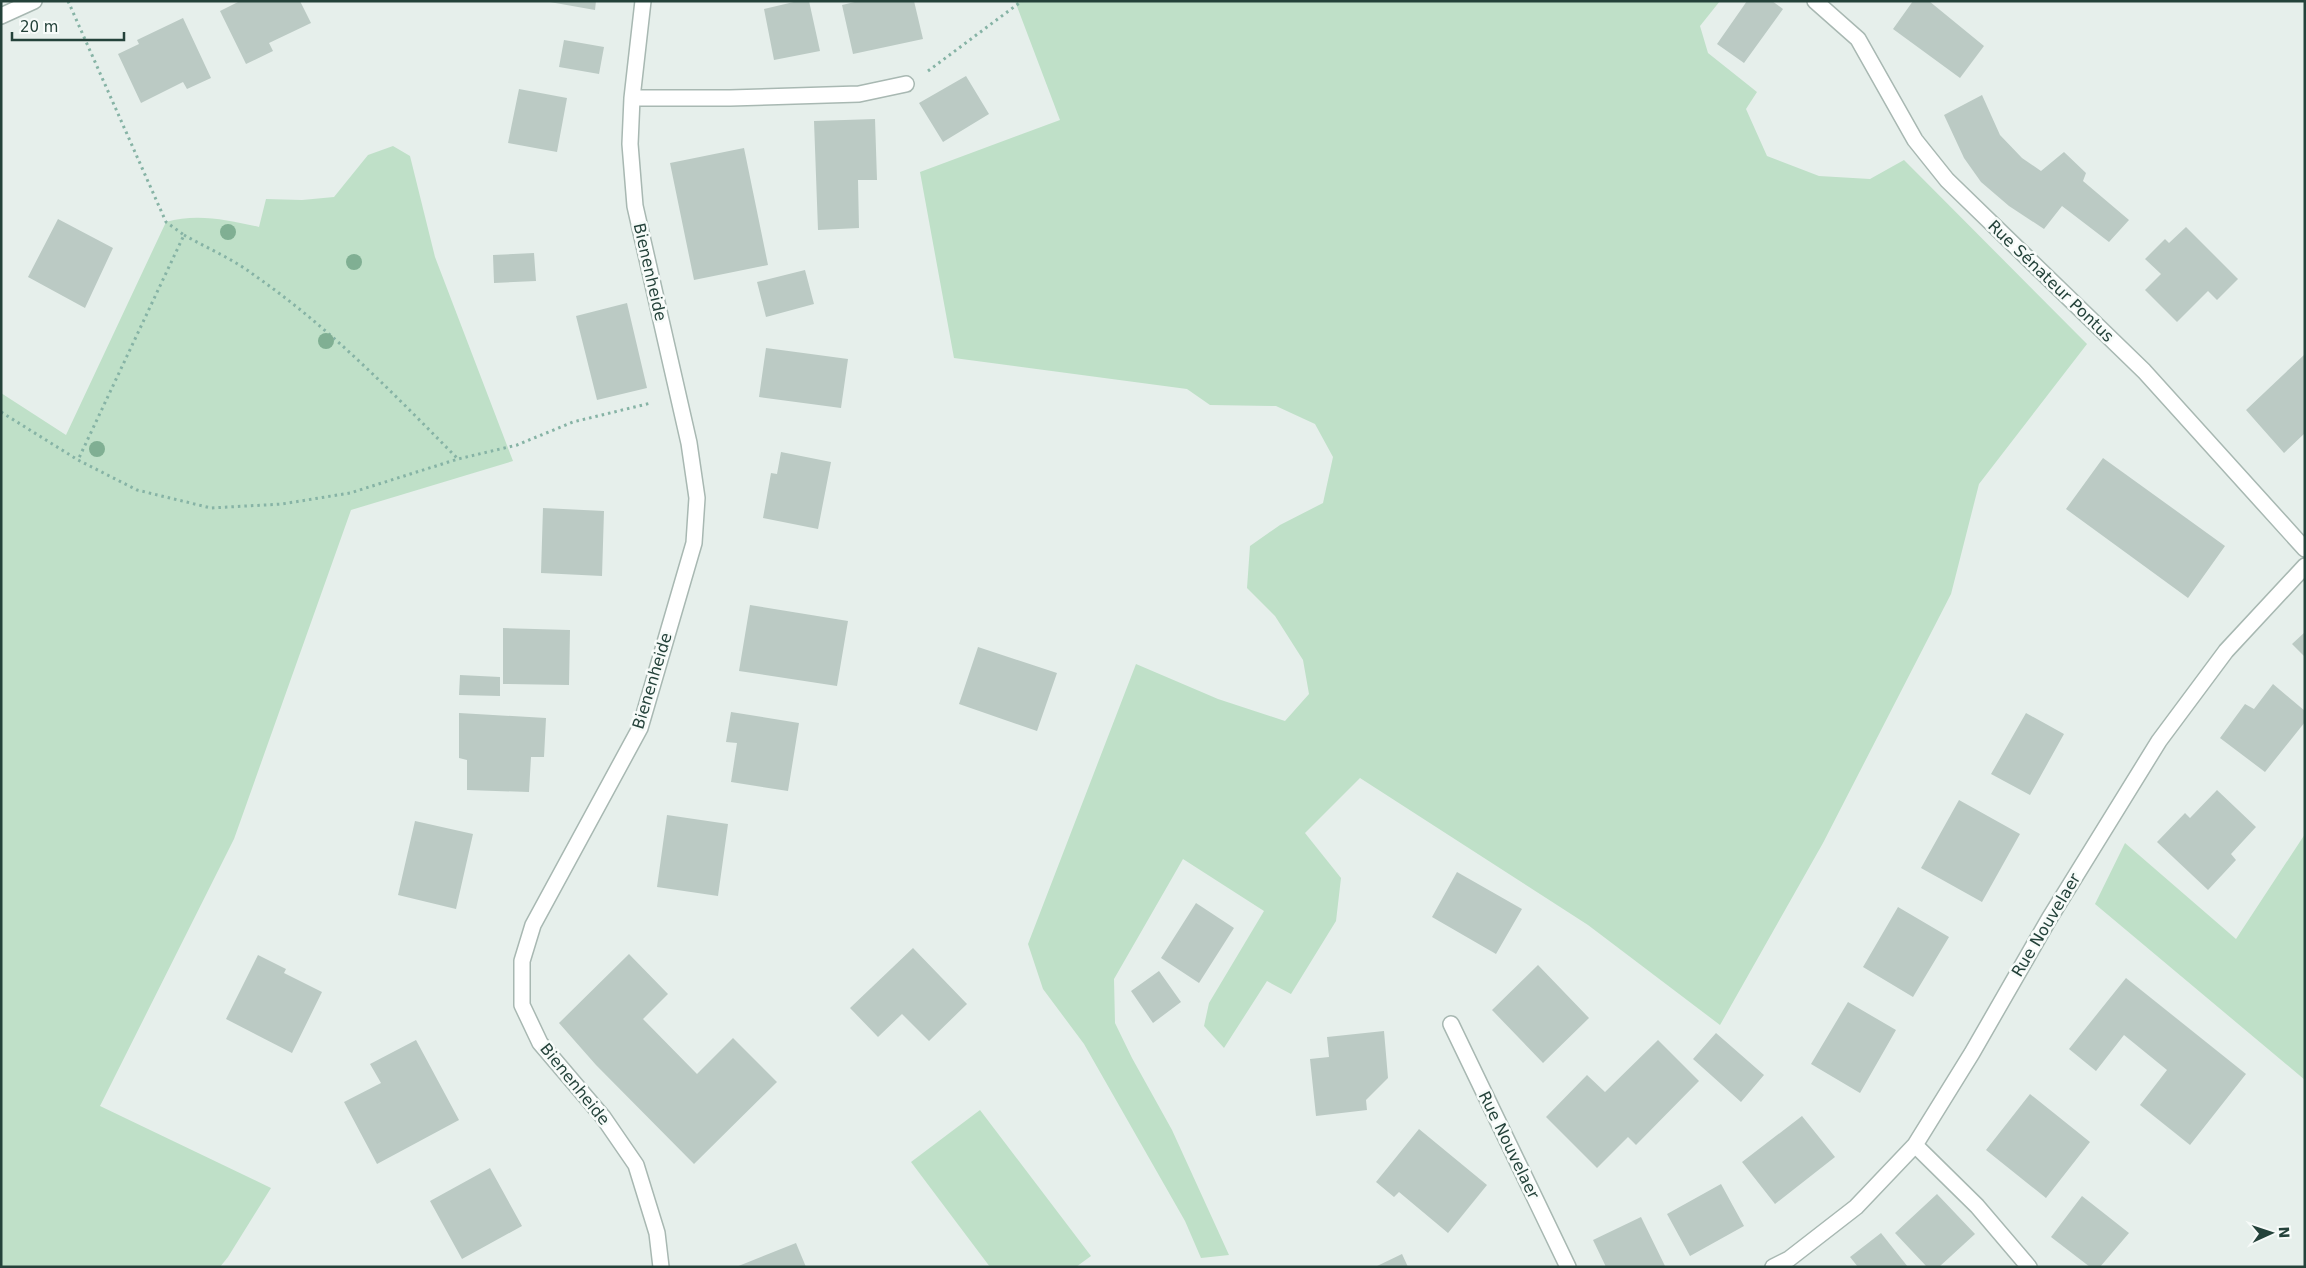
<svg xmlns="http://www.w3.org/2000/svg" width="2306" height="1268" font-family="'DejaVu Sans',sans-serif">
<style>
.green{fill:#bfe0c8}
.building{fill:#bbcac4}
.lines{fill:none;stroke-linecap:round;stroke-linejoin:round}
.minor-casing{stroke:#a8b8b2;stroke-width:18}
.path{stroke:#86b3a5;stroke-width:3;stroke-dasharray:2.5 4;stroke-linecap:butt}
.minor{stroke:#fff;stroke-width:15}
.tree{fill:#80af93}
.labels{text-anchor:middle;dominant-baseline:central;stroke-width:5;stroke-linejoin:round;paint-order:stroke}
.street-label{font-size:16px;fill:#24423a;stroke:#f7fbf9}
</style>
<rect width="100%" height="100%" fill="#e6efeb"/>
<path class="green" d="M 1015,1 L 1720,1 L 1700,26 L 1708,53 L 1757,92 L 1746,109 L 1767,156 L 1819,176 L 1870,179 L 1904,160 L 2087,344 L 1979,484 L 1951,594 L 1823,843 L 1720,1025 L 1588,925 L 1360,778 L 1305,833 L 1341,878 L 1336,921 L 1291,994 L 1267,981 L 1224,1048 L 1204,1026 L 1209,1003 L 1264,911 L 1183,859 L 1114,979 L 1115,1023 L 1132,1058 L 1172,1130 L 1229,1255 L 1201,1258 L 1185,1221 L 1084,1044 L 1043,989 L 1028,944 L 1136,664 L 1218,699 L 1285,721 L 1309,694 L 1303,660 L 1275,616 L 1247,588 L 1250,546 L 1280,525 L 1323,503 L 1333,457 L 1315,424 L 1276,406 L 1210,405 L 1187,389 L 954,358 L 920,172 L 1060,120 Z
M 393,146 L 410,156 L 435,257 L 513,461 L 351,510 L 234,839 L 100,1106 L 271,1188 L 228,1257 L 220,1267 L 1,1267 L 1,393 L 66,435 L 166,222 C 197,213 228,220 259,227 L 266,199 L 302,200 L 334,197 L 368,155 Z
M 2305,834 L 2305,1080 L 2095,904 L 2125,843 L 2236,939 Z
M 980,1110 L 1091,1256 L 1076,1267 L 990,1267 L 911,1162 Z"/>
<path class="building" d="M 240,1 L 300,1 L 311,23 L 269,43 L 273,51 L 246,64 L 220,11 Z
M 544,1 L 596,1 L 595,10 Z
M 798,1 L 809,1 L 820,51 L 774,60 L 764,9 Z
M 859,1 L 914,1 L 923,39 L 853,54 L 842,5 Z
M 1747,1 L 1772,1 L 1783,9 L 1744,63 L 1717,44 Z
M 1913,1 L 1929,1 L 1984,46 L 1960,78 L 1893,29 Z
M 183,18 L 211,78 L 187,89 L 183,82 L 141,103 L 118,54 L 139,44 L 137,40 Z
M 564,40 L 604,47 L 599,74 L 559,67 Z
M 966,76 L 989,114 L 943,142 L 919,103 Z
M 519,89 L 567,98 L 557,152 L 508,143 Z
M 1982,95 L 2000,135 L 2022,158 L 2041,171 L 2064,152 L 2086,173 L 2083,181 L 2129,220 L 2109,242 L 2062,206 L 2044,229 L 2009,206 L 1981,182 L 1964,158 L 1944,115 Z
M 875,119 L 877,180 L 858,180 L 859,228 L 818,230 L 814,121 Z
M 744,148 L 768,265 L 694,280 L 670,163 Z
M 58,219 L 113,248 L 85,308 L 28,277 Z
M 2186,227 L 2238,279 L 2217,300 L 2208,291 L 2177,322 L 2145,290 L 2161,274 L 2145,259 L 2165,239 L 2169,243 Z
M 534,253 L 536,281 L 494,283 L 493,255 Z
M 805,270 L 814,304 L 766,317 L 757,282 Z
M 627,303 L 647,388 L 597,400 L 576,316 Z
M 766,348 L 848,359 L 841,408 L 759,397 Z
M 2305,354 L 2305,433 L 2284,453 L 2246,410 Z
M 781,452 L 831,462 L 818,529 L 763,518 L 771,473 L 777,474 Z
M 2103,458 L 2225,546 L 2188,598 L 2066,509 Z
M 543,508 L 604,511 L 602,576 L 541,573 Z
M 750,605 L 848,621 L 837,686 L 739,671 Z
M 503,628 L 570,630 L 569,685 L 503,684 Z
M 2305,632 L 2305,657 L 2292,644 Z
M 978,647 L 1057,673 L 1037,731 L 959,704 Z
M 460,675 L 500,677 L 500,696 L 459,695 Z
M 2273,684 L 2305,711 L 2305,722 L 2265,772 L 2220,738 L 2245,704 L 2254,709 Z
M 731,712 L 799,723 L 788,791 L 731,782 L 737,743 L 726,742 Z
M 459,713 L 546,718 L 544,757 L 531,757 L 529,792 L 467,790 L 467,760 L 459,758 Z
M 2026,713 L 2064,734 L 2030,795 L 1991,774 Z
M 2217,790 L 2256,827 L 2231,854 L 2236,860 L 2208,890 L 2157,842 L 2185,813 L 2190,818 Z
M 1959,800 L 2020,834 L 1982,902 L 1921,868 Z
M 667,815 L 728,824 L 718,896 L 657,887 Z
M 415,821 L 473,834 L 456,909 L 398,895 Z
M 1457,872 L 1522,909 L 1496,954 L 1432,917 Z
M 1196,903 L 1234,928 L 1199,983 L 1161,958 Z
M 1898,907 L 1949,937 L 1913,997 L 1863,967 Z
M 913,948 L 967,1004 L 929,1041 L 902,1014 L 878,1037 L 850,1008 Z
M 629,954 L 668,994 L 643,1019 L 697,1074 L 733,1038 L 777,1082 L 694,1164 L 596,1065 L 559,1023 Z
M 258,955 L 286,969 L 284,973 L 322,992 L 292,1053 L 226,1019 Z
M 1538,965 L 1589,1018 L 1543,1063 L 1492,1010 Z
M 1159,971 L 1181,1002 L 1153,1023 L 1131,991 Z
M 2126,978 L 2246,1074 L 2190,1145 L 2140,1105 L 2167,1070 L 2124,1035 L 2096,1071 L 2069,1049 Z
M 1848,1002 L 1896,1030 L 1860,1093 L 1811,1064 Z
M 1384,1031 L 1388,1078 L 1366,1100 L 1367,1110 L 1316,1116 L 1310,1059 L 1329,1057 L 1327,1037 Z
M 1716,1033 L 1764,1075 L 1741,1102 L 1693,1059 Z
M 416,1040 L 459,1120 L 377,1164 L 344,1102 L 381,1083 L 370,1064 Z
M 1658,1040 L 1699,1081 L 1636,1145 L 1628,1137 L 1597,1168 L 1546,1117 L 1587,1075 L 1605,1092 Z
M 2030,1094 L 2090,1142 L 2046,1198 L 1986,1150 Z
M 1802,1116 L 1835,1157 L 1775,1204 L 1742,1162 Z
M 1419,1129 L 1487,1185 L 1448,1233 L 1399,1192 L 1394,1197 L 1376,1182 Z
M 490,1168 L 522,1226 L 462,1259 L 430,1201 Z
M 1721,1184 L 1744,1226 L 1690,1256 L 1667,1214 Z
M 1937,1194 L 1975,1234 L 1939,1267 L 1927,1267 L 1895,1233 Z
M 2082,1196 L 2129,1233 L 2100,1267 L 2090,1267 L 2051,1237 Z
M 1641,1217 L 1665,1266 L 1606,1267 L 1593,1240 Z
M 1881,1233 L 1908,1267 L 1858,1267 L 1850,1257 Z
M 796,1243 L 806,1267 L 736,1267 Z
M 1402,1254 L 1408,1267 L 1375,1267 Z"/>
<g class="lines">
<defs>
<path id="minor" d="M 643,1 L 632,98 L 630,144 L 635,206 L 689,443 L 697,498 L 694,543 L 640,728 L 533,925 L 522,961 L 522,1005 L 540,1043 L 603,1117 L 636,1165 L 657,1233 L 661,1267
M 1815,1 L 1858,39 L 1915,140 L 1947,180 L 2144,371 L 2305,549
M 1,16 L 34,1
M 632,98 L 730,98 L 859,94 L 906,84
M 1451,1024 L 1568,1267
M 1915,1145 L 1977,1206 L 2029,1267
M 1773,1267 L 1789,1259 L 1856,1207 L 1915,1145 L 1972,1053 L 2049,919 L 2159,741 L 2226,651 L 2305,566"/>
</defs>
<use href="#minor" class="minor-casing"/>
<path class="path" d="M 68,1 L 166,222 L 184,235 L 78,460
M 928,71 L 1022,1
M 184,235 C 207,248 233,259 254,275 C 329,327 394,394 458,459
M 1,412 L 78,460 L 137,490 L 211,508 L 282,504 L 350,493 L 458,459 L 517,445 L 573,422 L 651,403"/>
<use href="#minor" class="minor"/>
</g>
<g class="tree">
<circle cx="228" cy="232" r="8"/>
<circle cx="354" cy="262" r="8"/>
<circle cx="326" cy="341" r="8"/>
<circle cx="97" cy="449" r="8"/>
</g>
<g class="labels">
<g class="street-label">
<text transform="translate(650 272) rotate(77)">Bienenheide</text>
<text transform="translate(2051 281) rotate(44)">Rue Sénateur Pontus</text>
<text transform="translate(652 681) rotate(-73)">Bienenheide</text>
<text transform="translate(2046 925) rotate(-59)">Rue Nouvelaer</text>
<text transform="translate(575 1084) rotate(51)">Bienenheide</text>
<text transform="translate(1509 1145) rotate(64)">Rue Nouvelaer</text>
</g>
</g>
<rect width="2306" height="1268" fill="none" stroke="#24423a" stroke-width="5"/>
<g transform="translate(2271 1233) rotate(87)" stroke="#f7fbf9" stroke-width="4" paint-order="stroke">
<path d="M0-4L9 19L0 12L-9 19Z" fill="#24423a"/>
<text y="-8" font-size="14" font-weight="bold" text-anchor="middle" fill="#24423a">N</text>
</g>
<path d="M12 32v8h112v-8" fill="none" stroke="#24423a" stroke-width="2.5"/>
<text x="20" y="32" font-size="15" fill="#24423a" stroke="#f7fbf9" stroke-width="4" paint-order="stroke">20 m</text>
</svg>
